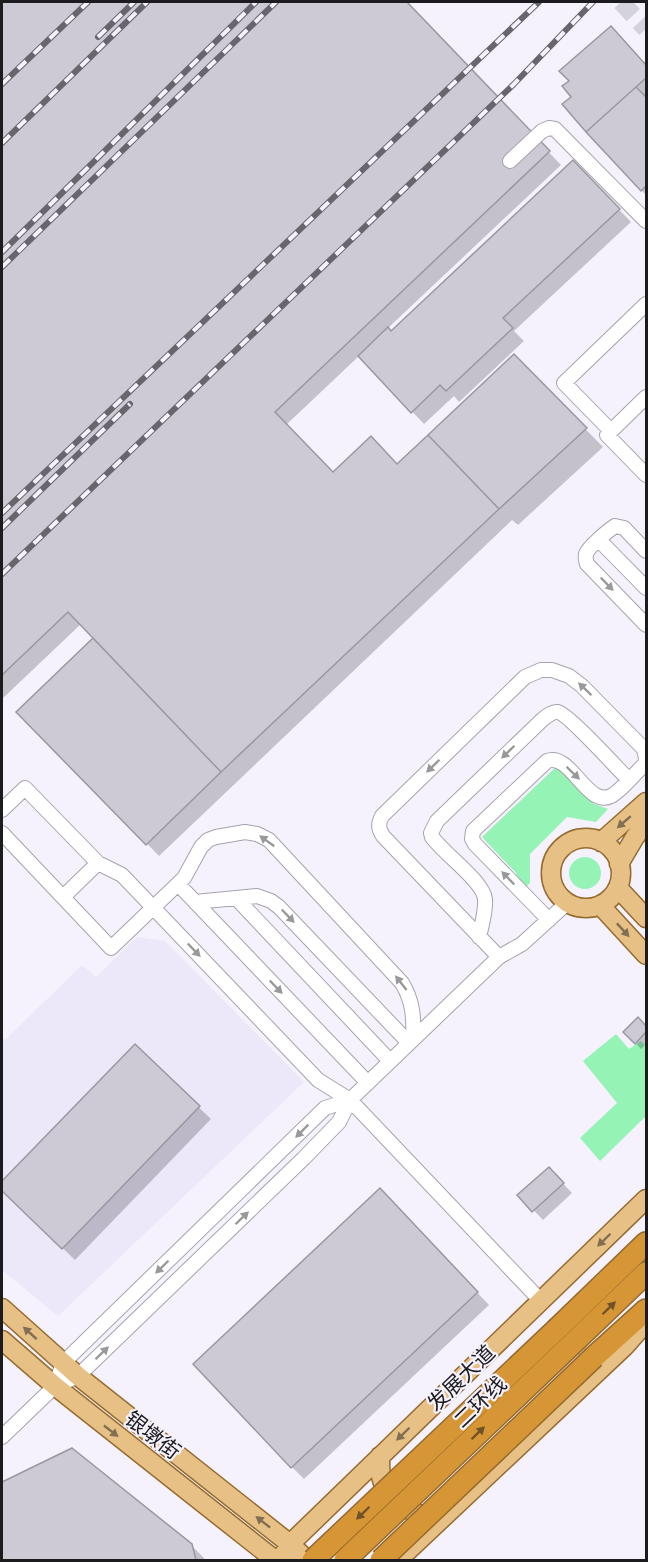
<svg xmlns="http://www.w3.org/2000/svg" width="648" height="1562" font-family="Merriweather,'Noto Sans SC',serif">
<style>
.built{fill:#ece7f9}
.green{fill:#94f3b5}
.shadow{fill:#0003}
.building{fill:#cdcad5;stroke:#9997a0;stroke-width:1.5}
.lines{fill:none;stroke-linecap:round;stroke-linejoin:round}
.major-tunnel{stroke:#d4d2dc;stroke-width:18;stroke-dasharray:18 9;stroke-linecap:butt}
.minor-casing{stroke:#a6a3ad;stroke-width:16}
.major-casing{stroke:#966b2d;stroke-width:21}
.highway-casing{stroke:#966b2d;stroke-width:24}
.minor{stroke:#fff;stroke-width:14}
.major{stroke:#e7c086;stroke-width:18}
.highway{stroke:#d79635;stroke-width:21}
.rail-casing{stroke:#68666c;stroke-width:6}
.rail{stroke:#f5f2fd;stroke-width:4;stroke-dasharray:11;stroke-linecap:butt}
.highway-bridge-casing{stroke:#966b2d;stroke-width:24;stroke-linecap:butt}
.highway-bridge{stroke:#d79635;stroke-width:21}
.oneway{fill:#99989a}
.oneway2{fill:#826e52}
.oneway3{fill:#705228}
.labels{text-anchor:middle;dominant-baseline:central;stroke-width:4.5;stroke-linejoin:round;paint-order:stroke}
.street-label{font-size:21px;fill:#1c1b1e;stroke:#f5f2fd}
</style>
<rect width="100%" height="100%" fill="#f5f2fd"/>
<path class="built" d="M 137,937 L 165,941 L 304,1082 L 58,1316 L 2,1270 L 2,1037 L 5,1040 L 82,965 L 96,977 Z"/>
<path class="green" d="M 556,767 L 594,804 L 608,809 L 596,822 L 567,817 L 530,854 L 530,883 L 521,892 L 516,873 L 482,837 Z
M569 873a16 16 0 1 1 32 0a16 16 0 1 1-32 0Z
M 616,1034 L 629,1049 L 641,1041 L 646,1046 L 646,1116 L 600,1161 L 580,1138 L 617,1103 L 583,1061 Z"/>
<path class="shadow" d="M 2,2 L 406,2 L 561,165 L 387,329 L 391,333 L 585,174 L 631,222 L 514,331 L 524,341 L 459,402 L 454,396 L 424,424 L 359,356 L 286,425 L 334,474 L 398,465 L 514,356 L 603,447 L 518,525 L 512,520 L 159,856 L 19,712 L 95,638 L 81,624 L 2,699 Z
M 623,40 L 646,66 L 646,195 L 587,131 L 573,97 Z
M 638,1019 L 646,1028 L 646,1044 L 641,1049 L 625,1032 Z
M 135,1046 L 211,1119 L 75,1260 L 2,1189 L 2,1184 Z
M 558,1178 L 572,1193 L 543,1220 L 520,1196 Z
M 392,1202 L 489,1305 L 304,1479 L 292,1467 Z
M 72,1449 L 191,1545 L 204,1558 L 204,1560 L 2,1560 L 2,1484 Z"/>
<path class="building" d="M 2,2 L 407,2 L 550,151 L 275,412 L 333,472 L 371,436 L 397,464 L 428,435 L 499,509 L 221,772 L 68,612 L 2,675 Z
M 611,26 L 646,65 L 646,78 L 586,132 L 562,104 L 571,97 L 562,86 L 569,81 L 559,71 Z
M 636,87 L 646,97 L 646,186 L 641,191 L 586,132 Z
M 573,160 L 620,209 L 503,318 L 513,328 L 446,391 L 440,385 L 411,413 L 358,356 L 388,327 L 391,331 Z
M 514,354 L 587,428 L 499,509 L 428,435 Z
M 93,638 L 221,772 L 146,845 L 16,712 Z
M 638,1017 L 646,1026 L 646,1032 L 635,1044 L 623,1032 Z
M 135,1044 L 200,1106 L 62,1249 L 2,1191 L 2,1181 Z
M 549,1167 L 564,1183 L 532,1212 L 517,1195 Z
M 380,1188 L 478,1292 L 291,1468 L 193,1364 Z
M 72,1448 L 192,1544 L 196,1560 L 2,1560 L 2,1482 Z"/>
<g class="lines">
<path class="major-tunnel" d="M 621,2 L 646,29"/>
<defs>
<path id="minor" d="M 510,161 L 542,131 L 549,128 L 555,129 L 646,221
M 646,397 L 607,435 L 646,475
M 611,431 L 564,383 L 646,304
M 599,540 L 646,588
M 646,551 L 624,528 L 615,526 C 609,530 588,547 586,554 C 585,558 586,560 587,564 L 646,625
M 2,810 L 25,788 L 98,863 L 122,875 L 318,1080 L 350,1100 L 541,1301
M 2,833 L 111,948 L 184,878 L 201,847 L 208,840 L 216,837 L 245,832 L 257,834 L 269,840 L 402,983 C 413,1001 414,1018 413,1038
M 178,884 L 368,1083
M 63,897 L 98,863
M 236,898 L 390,1061
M 195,902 L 257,896 L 271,901 L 279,907 L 409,1043
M 479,937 C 482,924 486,911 485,899 C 483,881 444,854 432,837 L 431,833 L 437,821 L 542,720 C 546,717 552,711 558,712 C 568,714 618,769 629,780
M 499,957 L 383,836 C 378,828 378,824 382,816 L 525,677 L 541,670 L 552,670 L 569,676 L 582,686 L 643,748 C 646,754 647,758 645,764 C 636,772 621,791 611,796 C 587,808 571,752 547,761 L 473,831 L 472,839 L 475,844 L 549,920
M 55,1386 L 63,1363 L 325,1108 L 350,1100
M 2,1437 L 55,1386 L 78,1376 L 304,1158 L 339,1122 L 350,1100 L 499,957 L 522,944 L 567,903"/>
<path id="major" d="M551 873a35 35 0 1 1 70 0a35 35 0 1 1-70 0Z
M 601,842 L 646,802
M 619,864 L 635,837 L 646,822
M 618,888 L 646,918
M 600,905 L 646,955
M 2,1308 L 78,1376 L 290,1544 L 307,1560
M 2,1340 L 55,1386 L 275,1560
M 380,1456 C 380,1463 380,1470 381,1476 C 387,1504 414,1514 439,1520
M 280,1560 L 290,1544 L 646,1199
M 398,1560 L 625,1346 L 646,1322"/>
<path id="highway" d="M 558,1328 L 646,1243
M 572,1344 L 646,1273
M 594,1357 L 646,1310"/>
</defs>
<use href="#minor" class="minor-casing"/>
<use href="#major" class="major-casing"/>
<use href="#highway" class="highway-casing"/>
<use href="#minor" class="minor"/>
<use href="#major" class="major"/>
<use href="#highway" class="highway"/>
<defs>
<path id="rail" d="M 98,37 L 134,2
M 2,84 L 88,2
M 2,143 L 147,2
M 2,252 L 256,2
M 2,267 L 276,2
M 2,513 L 539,2
M 2,528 L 130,404
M 2,574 L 514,84 L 593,2"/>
</defs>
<use href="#rail" class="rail-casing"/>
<use href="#rail" class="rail"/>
<defs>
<path id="highway-bridge" d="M 313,1560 L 558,1328
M 345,1560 L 572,1344
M 381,1560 L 594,1357"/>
</defs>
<use href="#highway-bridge" class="highway-bridge-casing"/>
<use href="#highway-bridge" class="highway-bridge"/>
</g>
<defs><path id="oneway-solid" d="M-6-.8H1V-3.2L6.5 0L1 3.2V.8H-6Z" transform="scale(1.5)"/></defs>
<g class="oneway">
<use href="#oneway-solid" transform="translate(607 584) rotate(46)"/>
<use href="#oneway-solid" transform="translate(585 689) rotate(-136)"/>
<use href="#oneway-solid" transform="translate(508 752) rotate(136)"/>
<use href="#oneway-solid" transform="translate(433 766) rotate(136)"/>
<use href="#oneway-solid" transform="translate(573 773) rotate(44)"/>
<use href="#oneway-solid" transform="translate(267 841) rotate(-144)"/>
<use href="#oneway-solid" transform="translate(508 878) rotate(-134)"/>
<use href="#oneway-solid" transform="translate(288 916) rotate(46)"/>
<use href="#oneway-solid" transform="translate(194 950) rotate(46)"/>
<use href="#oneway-solid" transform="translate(401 983) rotate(-128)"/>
<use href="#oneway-solid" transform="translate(276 987) rotate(46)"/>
<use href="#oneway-solid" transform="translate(302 1131) rotate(135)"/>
<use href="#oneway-solid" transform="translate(242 1218) rotate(-44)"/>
<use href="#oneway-solid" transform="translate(162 1267) rotate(136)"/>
<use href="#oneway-solid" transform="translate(102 1353) rotate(-44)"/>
</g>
<g class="oneway2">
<use href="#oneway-solid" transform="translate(624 822) rotate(139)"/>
<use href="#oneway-solid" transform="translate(623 930) rotate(47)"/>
<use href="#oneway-solid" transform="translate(604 1240) rotate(136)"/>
<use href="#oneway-solid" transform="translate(30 1333) rotate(-138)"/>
<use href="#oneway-solid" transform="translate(111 1431) rotate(38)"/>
<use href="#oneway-solid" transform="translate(403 1434) rotate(136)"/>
<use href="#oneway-solid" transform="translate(263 1522) rotate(-142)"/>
</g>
<g class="oneway3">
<use href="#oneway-solid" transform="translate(609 1308) rotate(-44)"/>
<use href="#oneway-solid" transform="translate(478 1433) rotate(-44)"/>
<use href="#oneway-solid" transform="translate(363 1513) rotate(136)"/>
</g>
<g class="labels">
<g class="street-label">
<text transform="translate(461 1378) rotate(-44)">发展大道</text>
<text transform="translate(480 1402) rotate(-44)">二环线</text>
<text transform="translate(153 1435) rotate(38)">银墩街</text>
</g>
</g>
<rect width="648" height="1562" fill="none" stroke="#1c1b1e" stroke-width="6"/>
</svg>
